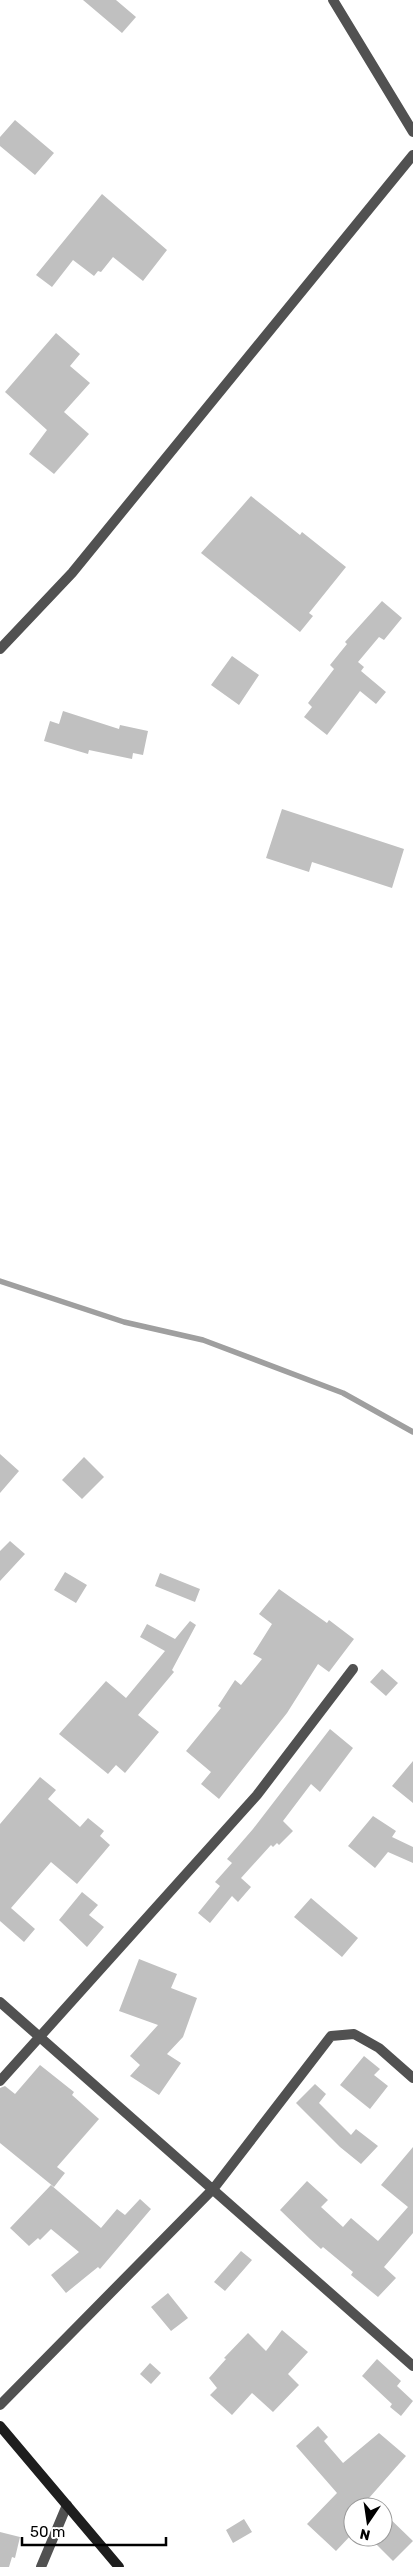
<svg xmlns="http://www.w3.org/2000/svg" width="413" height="2567" font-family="Rubik,sans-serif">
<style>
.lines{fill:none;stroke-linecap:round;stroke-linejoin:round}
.stream{stroke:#9f9f9f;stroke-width:5.5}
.building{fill:#c0c0c0}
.street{stroke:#515151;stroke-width:10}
.secondary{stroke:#1e1e1e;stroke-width:10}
</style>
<rect width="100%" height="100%" fill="#fff"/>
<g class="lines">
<path class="stream" d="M 0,1281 L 124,1322 L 203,1340 L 343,1393 L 413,1432"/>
</g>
<path class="building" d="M 83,0 L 116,0 L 136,17 L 122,33 Z
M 15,120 L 54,153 L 35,175 L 0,146 L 0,137 Z
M 102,194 L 167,250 L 143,281 L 113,257 L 101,272 L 98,271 L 94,276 L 73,260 L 52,287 L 36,275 Z
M 56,333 L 80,354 L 70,366 L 90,383 L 64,412 L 89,434 L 54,474 L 29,454 L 47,430 L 5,392 Z
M 251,496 L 300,535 L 302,532 L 346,567 L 309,613 L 313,616 L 300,632 L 201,553 Z
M 382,601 L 402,618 L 384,640 L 379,637 L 358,662 L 364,667 L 361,671 L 386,692 L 376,704 L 360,691 L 327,735 L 304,717 L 312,707 L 308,703 L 334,669 L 330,665 L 347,644 L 345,642 Z
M 232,656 L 259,675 L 239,705 L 211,685 Z
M 63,711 L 119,729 L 120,725 L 148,731 L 143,755 L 133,753 L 132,759 L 89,750 L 88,754 L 44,741 L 50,721 L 59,724 Z
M 282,809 L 404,849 L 392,888 L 312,862 L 309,872 L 266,858 Z
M 0,1454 L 19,1471 L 0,1493 Z
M 84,1457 L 104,1477 L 82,1499 L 62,1480 Z
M 10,1541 L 25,1554 L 0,1581 L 0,1551 Z
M 65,1572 L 87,1585 L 76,1603 L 54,1590 Z
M 160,1573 L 200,1589 L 195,1602 L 155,1586 Z
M 279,1589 L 327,1623 L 329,1620 L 354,1639 L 329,1672 L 318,1664 L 287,1713 L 219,1799 L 201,1784 L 211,1772 L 186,1751 L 221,1708 L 218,1706 L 235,1680 L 241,1685 L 262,1659 L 253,1654 L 272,1624 L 259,1614 Z
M 190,1621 L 196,1625 L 172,1670 L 174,1672 L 138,1715 L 159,1732 L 125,1773 L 116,1765 L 108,1774 L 59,1734 L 106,1681 L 126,1698 L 165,1651 L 140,1637 L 147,1624 L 175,1639 Z
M 382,1669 L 398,1683 L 386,1696 L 370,1682 Z
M 330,1729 L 353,1748 L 320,1792 L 311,1784 L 283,1821 L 293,1831 L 279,1845 L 277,1843 L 273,1847 L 271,1845 L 241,1878 L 251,1887 L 238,1902 L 232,1896 L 210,1923 L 198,1913 L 220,1886 L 215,1882 L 232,1863 L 227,1859 L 253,1829 Z
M 413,1761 L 413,1803 L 392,1786 Z
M 40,1777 L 56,1790 L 48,1799 L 80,1827 L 88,1818 L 104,1831 L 100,1836 L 110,1845 L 77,1884 L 51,1862 L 11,1908 L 35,1929 L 24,1942 L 0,1921 L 0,1824 Z
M 373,1816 L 396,1831 L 392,1837 L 413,1847 L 413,1863 L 388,1852 L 375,1868 L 348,1846 Z
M 82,1892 L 98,1905 L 89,1915 L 104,1927 L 87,1947 L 59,1920 Z
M 311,1898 L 358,1938 L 342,1957 L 294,1917 Z
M 139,1959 L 177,1974 L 171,1988 L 197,1998 L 183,2037 L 167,2054 L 181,2063 L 159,2095 L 130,2076 L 140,2065 L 130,2056 L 158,2025 L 119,2011 Z
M 364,2056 L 380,2069 L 374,2075 L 388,2086 L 370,2109 L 340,2085 Z
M 40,2065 L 74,2092 L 72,2095 L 99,2119 L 57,2167 L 65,2173 L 54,2187 L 0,2143 L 0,2088 L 5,2086 L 15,2094 Z
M 315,2084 L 326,2094 L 319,2103 L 351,2135 L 356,2129 L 378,2146 L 361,2164 L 340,2147 L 296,2103 Z
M 413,2147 L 413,2233 L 384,2267 L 396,2278 L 378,2297 L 351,2275 L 353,2272 L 323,2247 L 321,2249 L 310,2239 L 280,2210 L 307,2181 L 328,2200 L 321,2207 L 343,2227 L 351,2218 L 378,2241 L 408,2207 L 381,2185 Z
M 51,2185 L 101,2228 L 117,2209 L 125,2215 L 140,2199 L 151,2209 L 100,2269 L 98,2267 L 66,2293 L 51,2275 L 79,2252 L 51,2229 L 40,2240 L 38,2238 L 29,2246 L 10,2228 Z
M 241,2251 L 252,2260 L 225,2291 L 214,2282 Z
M 168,2293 L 188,2318 L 171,2331 L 151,2307 Z
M 282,2330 L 308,2352 L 288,2374 L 299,2385 L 273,2412 L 252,2393 L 232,2415 L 210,2395 L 217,2388 L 209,2378 L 226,2359 L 224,2358 L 248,2333 L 266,2351 Z
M 377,2359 L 401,2381 L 397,2386 L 413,2401 L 401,2416 L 390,2407 L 392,2404 L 362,2376 Z
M 150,2363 L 161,2373 L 151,2384 L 140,2374 Z
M 318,2426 L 328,2437 L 324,2441 L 343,2463 L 379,2433 L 406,2456 L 369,2498 L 378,2507 L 353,2507 L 353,2533 L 336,2551 L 307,2524 L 337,2493 L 296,2446 Z
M 383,2512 L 413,2541 L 393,2561 L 369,2537 L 383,2537 Z
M 244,2519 L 252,2532 L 233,2543 L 226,2530 Z
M 0,2532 L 20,2537 L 15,2558 L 12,2557 L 9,2567 L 0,2567 Z"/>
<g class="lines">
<path class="street" d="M 333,0 L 413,132
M 0,649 L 72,573 L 413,155
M 0,2002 L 413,2366
M 0,2081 L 257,1795 L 353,1669
M 0,2405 L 214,2188 L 331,2036 L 354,2034 L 379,2048 L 413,2078
M 41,2567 L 67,2505"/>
<path class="secondary" d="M 0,2426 L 119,2567"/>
</g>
<g transform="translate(368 2522) rotate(193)"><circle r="24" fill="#ffffff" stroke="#999999"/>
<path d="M0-4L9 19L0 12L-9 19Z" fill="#000000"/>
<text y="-8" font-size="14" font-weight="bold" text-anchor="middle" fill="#000000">N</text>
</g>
<path d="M22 2537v8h144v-8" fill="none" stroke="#000000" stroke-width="2.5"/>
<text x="30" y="2537" font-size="15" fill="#000000" stroke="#ffffff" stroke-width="4" paint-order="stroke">50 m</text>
</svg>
